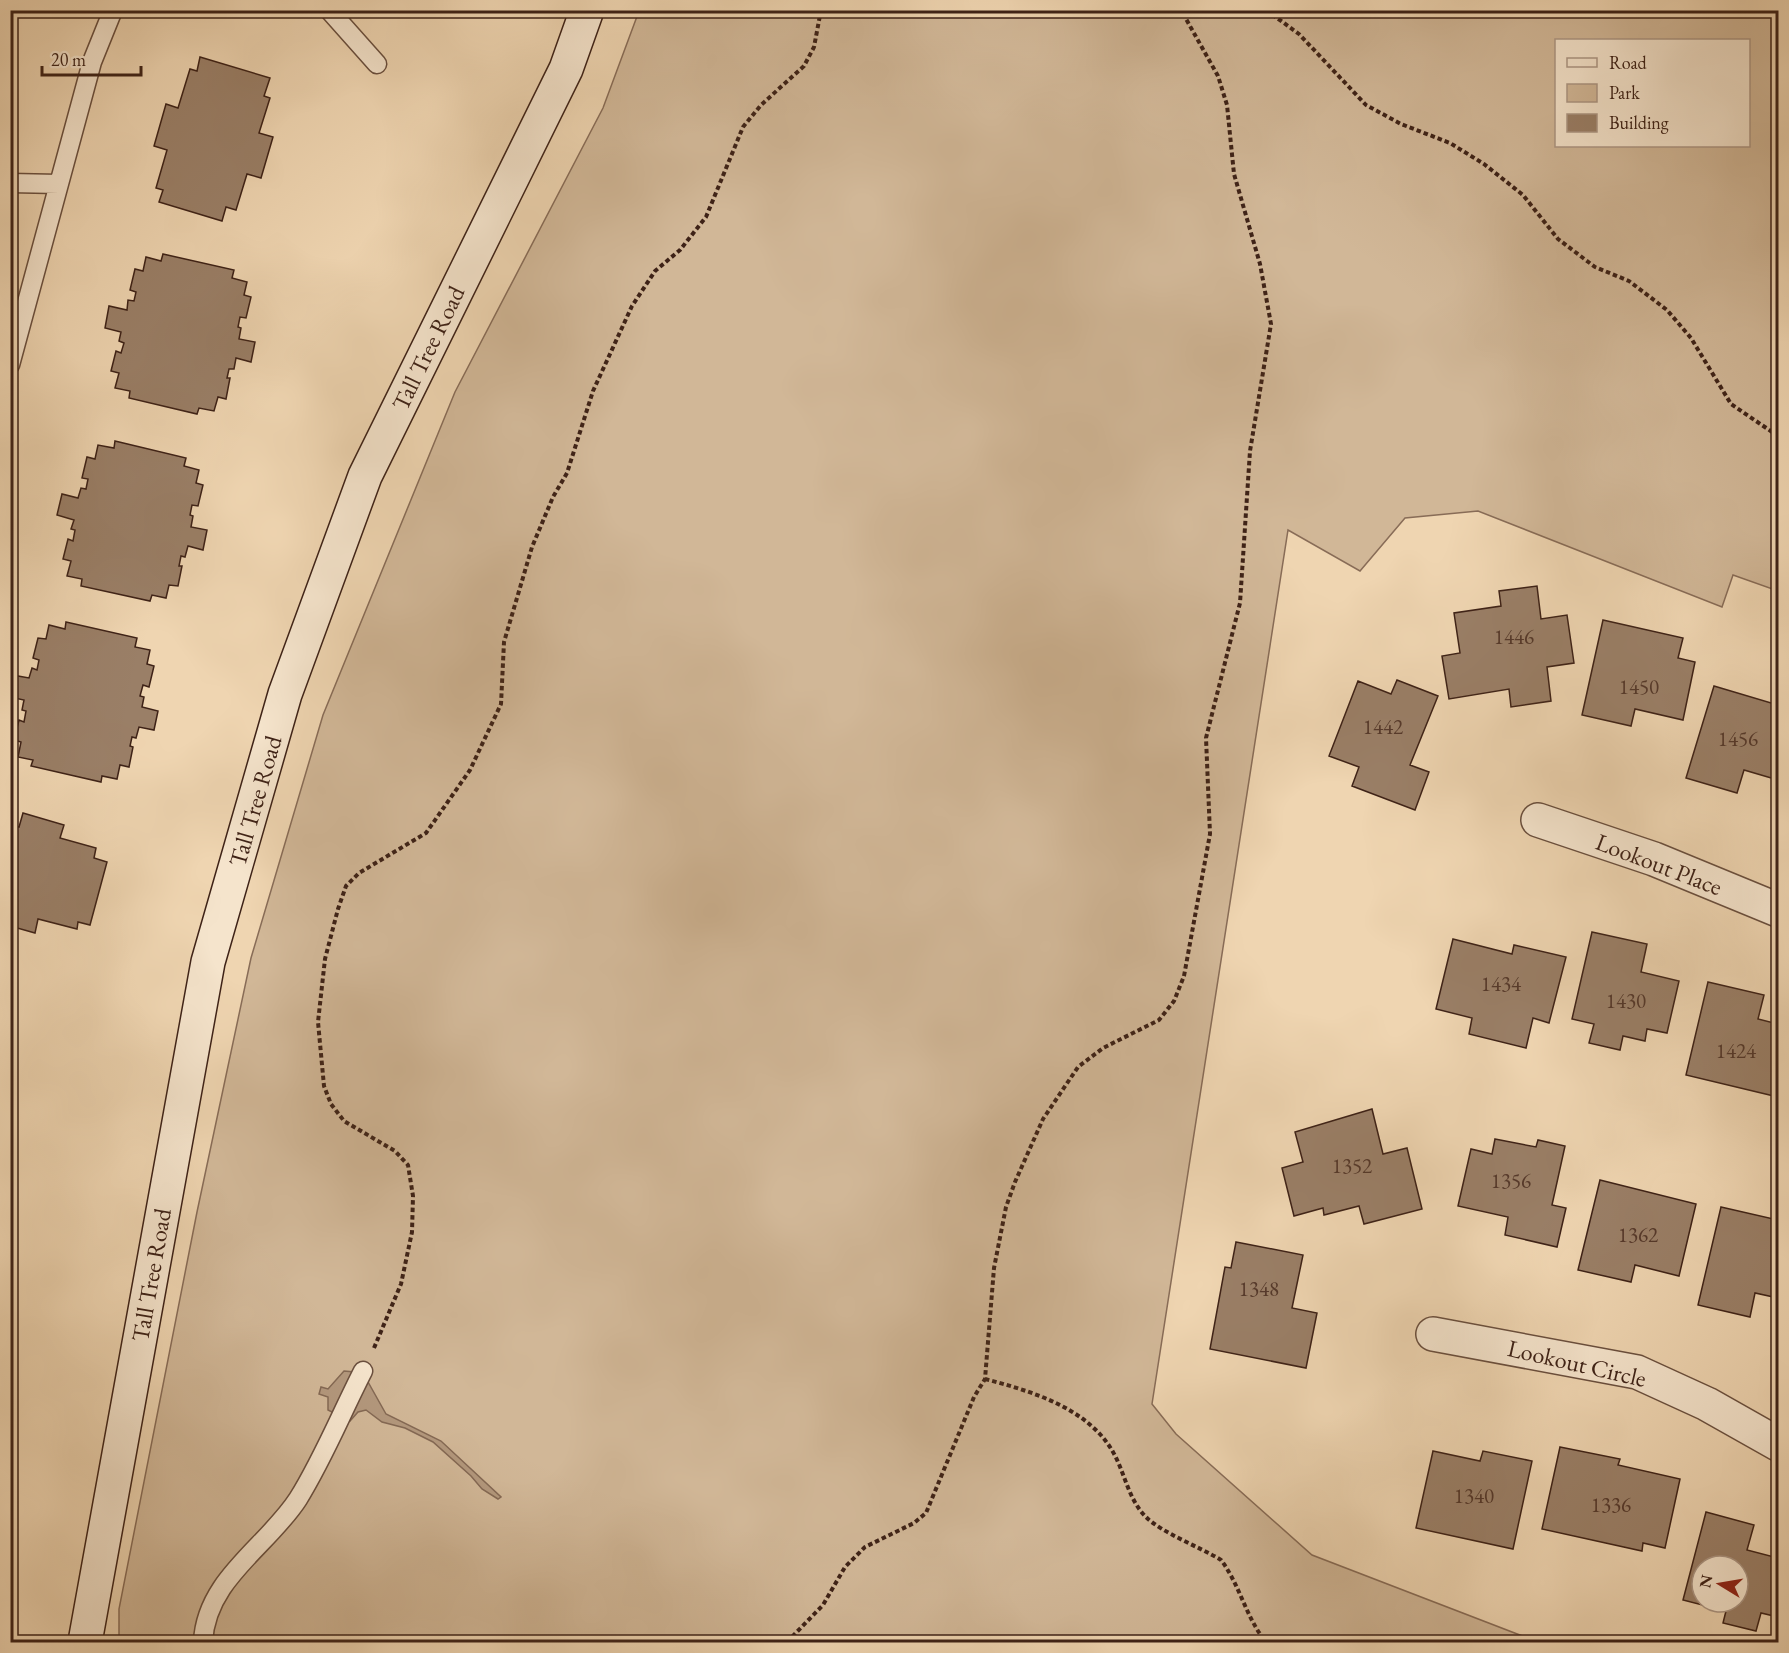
<svg xmlns="http://www.w3.org/2000/svg" width="1789" height="1653" font-family="'EB Garamond',serif">
<style>
.green{fill:#d1b797;stroke:#886c57;stroke-width:1.5;fill-rule:evenodd}
.water{fill:#b3987d;stroke:#846954;stroke-width:1.5}
.building{fill:#9a7f67;stroke:#3e2217;stroke-width:1.5;fill-rule:evenodd}
.lines{fill:none;stroke-linecap:round;stroke-linejoin:round}
.lane-casing{stroke:#6a4f3e;stroke-width:21}
.street-casing{stroke:#6a4f3e;stroke-width:36}
.secondary-casing{stroke:#3e2217;stroke-width:36}
.path{stroke:#3e2217;stroke-width:4;stroke-dasharray:4.5 3;stroke-linecap:butt}
.lane{stroke:#f5e4cc;stroke-width:18}
.street{stroke:#f5e4cc;stroke-width:33}
.secondary{stroke:#f5e4cc;stroke-width:33}
.labels{text-anchor:middle;dominant-baseline:central;stroke-width:5;stroke-linejoin:round;paint-order:stroke}
.number-label{font-size:21px;fill:#55392b}
.street-label{font-size:24px;fill:#3e2217;stroke:#f5e4cc}
</style>
<rect width="100%" height="100%" fill="#efd5b1"/>
<filter id="stains"><feTurbulence type="fractalNoise" baseFrequency=".00333" numOctaves="4"/><feColorMatrix values="0 0 0 0 .2 0 0 0 0 .09 0 0 0 0 .02 0 0 0 .5 -.17"/></filter>
<radialGradient id="worn" r=".72"><stop offset=".6" stop-color="#630" stop-opacity="0"/><stop offset="1" stop-color="#630" stop-opacity=".3"/></radialGradient>
<path class="green" d="M 639,11 L 1778,11 L 1778,591 L 1733,575 L 1722,607 L 1478,511 L 1405,518 L 1360,571 L 1288,530 L 1152,1404 L 1176,1434 L 1312,1555 L 1538,1642 L 119,1642 L 119,1609 L 197,1212 L 251,958 L 323,715 L 455,392 L 603,108 ZM 1556,40 L 1748,40 L 1748,146 L 1556,146 Z"/>
<path class="water" d="M 344,1371 L 355,1372 L 368,1382 L 386,1414 L 441,1441 L 501,1497 L 498,1499 L 482,1489 L 471,1476 L 433,1442 L 405,1428 L 382,1422 L 366,1410 L 358,1412 L 350,1421 L 328,1410 L 328,1397 L 319,1394 L 321,1387 L 328,1389 Z"/>
<path class="building" d="M 200,57 L 270,78 L 264,96 L 270,98 L 259,133 L 273,137 L 261,178 L 247,174 L 236,210 L 226,207 L 222,221 L 159,202 L 163,190 L 156,188 L 167,150 L 154,146 L 166,104 L 178,108 L 190,69 L 197,71 Z
M 163,254 L 234,270 L 232,278 L 247,282 L 244,295 L 251,297 L 246,318 L 240,317 L 238,327 L 241,328 L 239,339 L 255,342 L 251,362 L 236,358 L 234,369 L 229,369 L 227,378 L 230,378 L 226,399 L 218,397 L 214,411 L 199,408 L 197,414 L 129,398 L 130,391 L 115,388 L 119,373 L 111,371 L 116,351 L 121,353 L 124,343 L 119,341 L 121,332 L 105,328 L 109,306 L 127,310 L 128,300 L 134,301 L 136,292 L 130,290 L 135,269 L 143,271 L 146,257 L 161,261 Z
M 115,441 L 186,458 L 184,466 L 199,470 L 196,483 L 203,485 L 198,506 L 192,505 L 190,515 L 193,516 L 191,527 L 207,530 L 203,550 L 188,546 L 185,557 L 181,556 L 179,566 L 182,566 L 178,586 L 169,585 L 166,598 L 152,595 L 150,601 L 81,586 L 82,579 L 67,576 L 71,561 L 63,559 L 68,539 L 73,541 L 75,530 L 71,529 L 74,520 L 57,515 L 62,494 L 78,498 L 81,488 L 86,489 L 88,479 L 82,478 L 87,457 L 95,459 L 98,445 L 114,448 Z
M 1537,586 L 1541,619 L 1567,615 L 1574,663 L 1547,667 L 1551,701 L 1511,707 L 1509,689 L 1449,699 L 1442,656 L 1460,653 L 1454,613 L 1501,606 L 1499,591 Z
M 1603,620 L 1683,638 L 1678,658 L 1695,662 L 1683,720 L 1635,709 L 1631,726 L 1582,715 Z
M 66,622 L 137,638 L 135,647 L 150,650 L 147,664 L 154,666 L 149,687 L 143,685 L 140,696 L 144,697 L 142,707 L 158,711 L 154,730 L 139,727 L 136,738 L 132,737 L 130,746 L 133,747 L 129,767 L 120,765 L 117,779 L 102,776 L 101,782 L 31,766 L 33,760 L 18,757 L 21,742 L 14,740 L 19,720 L 24,722 L 26,711 L 22,710 L 24,700 L 10,697 L 12,675 L 29,678 L 32,668 L 37,670 L 39,660 L 33,658 L 38,638 L 46,639 L 49,625 L 65,629 Z
M 1397,680 L 1438,696 L 1410,765 L 1429,772 L 1415,810 L 1352,786 L 1359,767 L 1329,756 L 1358,681 L 1391,694 Z
M 1714,686 L 1778,705 L 1778,780 L 1744,770 L 1737,793 L 1686,778 Z
M 23,813 L 64,825 L 60,838 L 96,848 L 94,858 L 107,862 L 90,925 L 78,922 L 77,929 L 38,919 L 35,933 L 10,926 L 10,825 L 19,827 Z
M 1592,932 L 1647,944 L 1641,972 L 1679,981 L 1667,1033 L 1647,1029 L 1645,1041 L 1623,1036 L 1620,1050 L 1589,1043 L 1594,1024 L 1572,1019 Z
M 1453,939 L 1512,954 L 1514,945 L 1566,957 L 1549,1023 L 1533,1018 L 1526,1048 L 1469,1034 L 1472,1018 L 1436,1009 Z
M 1708,982 L 1764,995 L 1758,1019 L 1778,1024 L 1778,1097 L 1686,1075 Z
M 1372,1109 L 1383,1154 L 1407,1148 L 1422,1209 L 1364,1224 L 1359,1206 L 1324,1215 L 1323,1208 L 1294,1216 L 1282,1168 L 1303,1162 L 1295,1132 Z
M 1495,1139 L 1536,1147 L 1538,1140 L 1565,1146 L 1552,1205 L 1566,1208 L 1557,1247 L 1505,1235 L 1508,1217 L 1458,1206 L 1471,1149 L 1492,1154 Z
M 1600,1180 L 1696,1204 L 1679,1276 L 1635,1265 L 1631,1282 L 1578,1270 Z
M 1721,1207 L 1778,1220 L 1778,1298 L 1755,1293 L 1750,1317 L 1698,1305 Z
M 1236,1242 L 1303,1255 L 1292,1308 L 1317,1313 L 1306,1368 L 1210,1349 L 1225,1267 L 1231,1268 Z
M 1560,1447 L 1620,1459 L 1618,1465 L 1680,1479 L 1665,1548 L 1643,1543 L 1642,1551 L 1542,1529 Z
M 1433,1451 L 1480,1461 L 1483,1451 L 1532,1461 L 1513,1549 L 1416,1528 Z
M 1706,1512 L 1754,1525 L 1747,1550 L 1778,1558 L 1778,1617 L 1761,1613 L 1756,1631 L 1723,1623 L 1726,1611 L 1683,1600 ZM 1702,1566 L 1738,1566 L 1738,1602 L 1702,1602 Z"/>
<g class="lines">
<defs>
<path id="lane" d="M 329,10 L 377,64
M 10,183 L 59,184
M 10,365 L 92,62 L 113,10
M 203,1642 C 206,1579 267,1547 298,1499 C 323,1459 341,1414 363,1371"/>
<path id="street" d="M 1538,820 L 1654,859 L 1778,910
M 1433,1334 L 1637,1372 L 1707,1404 L 1778,1444"/>
<path id="secondary" d="M 85,1642 L 208,962 L 285,694 L 365,476 L 566,69 L 587,10"/>
</defs>
<use href="#lane" class="lane-casing"/>
<use href="#street" class="street-casing"/>
<use href="#secondary" class="secondary-casing"/>
<path class="path" d="M 1266,10 L 1299,34 L 1366,105 L 1401,124 L 1450,143 L 1484,164 L 1523,195 L 1558,239 L 1595,267 L 1629,281 L 1667,310 L 1691,338 L 1731,404 L 1778,436
M 374,1348 L 401,1284 L 412,1232 L 413,1196 L 408,1165 L 395,1151 L 344,1121 L 331,1104 L 324,1086 L 318,1022 L 325,959 L 338,909 L 346,886 L 359,873 L 426,833 L 470,770 L 501,704 L 504,642 L 532,547 L 553,497 L 567,473 L 593,391 L 632,306 L 655,271 L 680,250 L 706,217 L 743,127 L 761,105 L 804,66 L 814,47 L 821,10
M 985,1379 C 1031,1391 1088,1408 1113,1452 C 1125,1473 1128,1499 1146,1517 C 1162,1533 1200,1547 1221,1560 C 1240,1585 1246,1618 1266,1642
M 787,1642 L 823,1605 L 845,1567 L 865,1547 L 914,1523 L 926,1513 L 974,1397 L 985,1379 L 994,1268 L 1006,1207 L 1015,1182 L 1043,1119 L 1078,1067 L 1103,1048 L 1159,1020 L 1174,1001 L 1184,976 L 1210,834 L 1206,738 L 1240,603 L 1250,451 L 1271,324 L 1260,264 L 1234,174 L 1227,105 L 1218,76 L 1181,10"/>
<use href="#lane" class="lane"/>
<use href="#street" class="street"/>
<use href="#secondary" class="secondary"/>
</g>
<g class="labels">
<g class="number-label">
<text x="1514" y="636">1446</text>
<text x="1639" y="686">1450</text>
<text x="1383" y="726">1442</text>
<text x="1738" y="738">1456</text>
<text x="1501" y="983">1434</text>
<text x="1626" y="1000">1430</text>
<text x="1736" y="1050">1424</text>
<text x="1352" y="1165">1352</text>
<text x="1511" y="1180">1356</text>
<text x="1638" y="1234">1362</text>
<text x="1259" y="1288">1348</text>
<text x="1474" y="1495">1340</text>
<text x="1611" y="1504">1336</text>
</g>
<g class="street-label">
<text transform="translate(428 348) rotate(-64)">Tall Tree Road</text>
<text transform="translate(255 801) rotate(-74)">Tall Tree Road</text>
<text transform="translate(1659 864) rotate(21)">Lookout Place</text>
<text transform="translate(151 1275) rotate(-80)">Tall Tree Road</text>
<text transform="translate(1577 1363) rotate(13)">Lookout Circle</text>
</g>
</g>
<rect width="1789" height="1653" fill="none" stroke="#efd5b1" stroke-width="36"/>
<rect x="12" y="12" width="1765" height="1629" fill="none" stroke="#3e2217" stroke-width="3"/>
<rect x="18" y="18" width="1753" height="1617" fill="none" stroke="#3e2217" stroke-width="1.5"/>
<rect x="1555" y="39" width="195" height="108" fill="#f5e4cc" stroke="#ac9684" stroke-width="1.5"/>
<rect x="1567" y="58" width="30" height="9" fill="#f5e4cc" stroke="#ac9684" stroke-width="1.5"/>
<text x="1609" y="69" font-size="18" fill="#3e2217">Road</text>
<rect x="1567" y="84" width="30" height="18" fill="#d1b797" stroke="#ac9684" stroke-width="1.5"/>
<text x="1609" y="99" font-size="18" fill="#3e2217">Park</text>
<rect x="1567" y="114" width="30" height="18" fill="#9a7f67" stroke="#ac9684" stroke-width="1.5"/>
<text x="1609" y="129" font-size="18" fill="#3e2217">Building</text>
<g transform="translate(1720 1584) rotate(281)"><circle r="28" fill="#f5e4cc" stroke="#ac9684" stroke-width="1.5"/>
<path d="M0-4.5L10 22L0 15L-10 22Z" fill="#8f2418"/>
<text y="-9" font-size="16" font-weight="bold" text-anchor="middle" fill="#3e2217">N</text>
</g>
<path d="M42 66v9h99v-9" fill="none" stroke="#3e2217" stroke-width="3"/>
<text x="51" y="66" font-size="18" fill="#3e2217" stroke="#f5e4cc" stroke-width="4.5" paint-order="stroke">20 m</text>
<rect width="100%" height="100%" filter="url(#stains)"/>
<rect width="100%" height="100%" fill="url(#worn)"/>
</svg>
